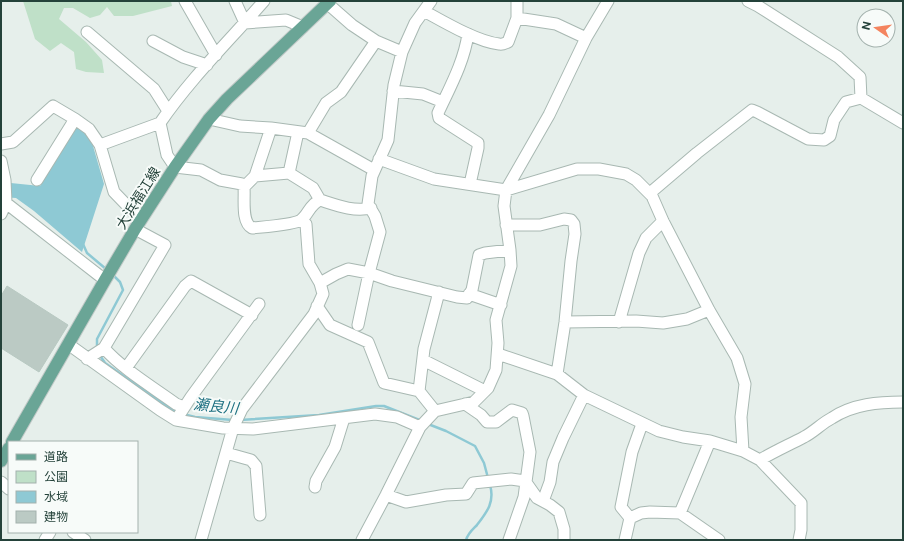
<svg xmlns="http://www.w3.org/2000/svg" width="904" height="541" font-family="'Public Sans','Noto Sans JP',sans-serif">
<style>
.green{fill:#bfe0c8}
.water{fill:#8ec9d4}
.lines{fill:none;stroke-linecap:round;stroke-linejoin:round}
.stream{stroke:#8ec9d4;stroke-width:2.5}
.building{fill:#bbcac4;stroke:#b8c9c2}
.minor-casing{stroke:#a8b8b2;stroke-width:13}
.major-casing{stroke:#c2cac8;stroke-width:14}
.minor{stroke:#fff;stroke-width:11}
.major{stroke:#6aa596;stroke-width:12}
.labels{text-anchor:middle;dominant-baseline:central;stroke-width:4;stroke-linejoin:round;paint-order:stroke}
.street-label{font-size:14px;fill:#24423a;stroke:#f7fbf9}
.water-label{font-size:15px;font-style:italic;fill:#1c6f80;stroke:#f7fbf9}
</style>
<rect width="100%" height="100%" fill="#e6efeb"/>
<path class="green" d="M 23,1 L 171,1 L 172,6 L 133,16 L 114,16 L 107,7 L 100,15 L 90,18 L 73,8 L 64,8 L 59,19 L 86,42 L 102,60 L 104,73 L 86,72 L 76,69 L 74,52 L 61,43 L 50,51 L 35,39 Z"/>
<path class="water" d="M 75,128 L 80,129 L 91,139 L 104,184 L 82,252 L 34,211 L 16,198 L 1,197 L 1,182 L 40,186 Z"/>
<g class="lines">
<path class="stream" d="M 83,244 L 87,253 L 106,269
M 97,350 L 97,339 L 123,290 L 120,282 L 113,275
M 99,354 L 105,363 L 171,409 L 178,412
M 183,414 L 195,417 L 233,420
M 240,420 L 319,415 L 376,406 L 384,406 L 422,421
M 428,424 L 446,431 L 475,446 L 484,463 L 488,478
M 466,540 C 468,533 472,530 477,525 C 487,512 495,502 490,485"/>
</g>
<path class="building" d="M 7,286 L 68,325 L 39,372 L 1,348 L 1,296 Z"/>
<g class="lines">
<defs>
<path id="minor" d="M 185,1 L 216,55
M 235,1 L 245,23 L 286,20 L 303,27
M 264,1 C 229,41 190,79 160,123 L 167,155 L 175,167 L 201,170 L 220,180 L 242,184 L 244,187 C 245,199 241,222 252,228 C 261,227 294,225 301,220 C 309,214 309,205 320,200 C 336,205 353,212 371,208
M 748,1 L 758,6 L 838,57 L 860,77 L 861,98
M 327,3 L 352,25 L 376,41 L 402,52
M 424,11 C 444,22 478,42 499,44 C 503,45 505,43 508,42 L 517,18 L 517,1
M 517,18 L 556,24 L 586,38
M 87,32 L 154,89 L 168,111
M 468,34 C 464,62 450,87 438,113 L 439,118 L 478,143 L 478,148 L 470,184
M 153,41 L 183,57 L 207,65
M 393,91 L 423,94 L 443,102
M 209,119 L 240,126 L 271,128 L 308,133 L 374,170
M 298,132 L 289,173 L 313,188 L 320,200
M 308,133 L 326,103 L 341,92 L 376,41
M 1,144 L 13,142 L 53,106 L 75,119
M 100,145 L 160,123
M 379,159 L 434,179 L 506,190 L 577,169 L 599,169 L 626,174 L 636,180 L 652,196 L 663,221 L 709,310 L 737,358 L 745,384 L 741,417 L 743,451
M 1,161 L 5,180 L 6,203 L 1,214
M 255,176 L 289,173
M 37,180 L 75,119 L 89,129 L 100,145 L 114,192 L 141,220
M 244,187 L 255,176 L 271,128
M 650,193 L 697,153 L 752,110 L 757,112 L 808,139 L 824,140 L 830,136 L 834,120 L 846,102 L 861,98 L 903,123
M 6,203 L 105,280
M 506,225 L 540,225 L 564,219 L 571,220 L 574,224 L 575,234 L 571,261 L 565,322 L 557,374
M 320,283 L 336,274 L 348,269 L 369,273 L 392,281 L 457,297 L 467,298 L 472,290 L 479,255 L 485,253 L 510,250
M 469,294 L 501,305
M 317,306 L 330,325 L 368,342 L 384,383 L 419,391 L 435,411
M 565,322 L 636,321 L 663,323 L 687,319 L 709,310
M 619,322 L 639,253 L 646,238 L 663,221
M 358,325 L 369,273 L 380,232 L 375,216 L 368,204 L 372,176 L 388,140 L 394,85 L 402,52 L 415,23 L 431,1
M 68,344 L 160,410 L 176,420 L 223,428 L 253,429 L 375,414 L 397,417 L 420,427
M 104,348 C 121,368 154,388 176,404 L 184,407
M 498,354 L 557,374 L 584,395 L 659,431 L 683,437 L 710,441 L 743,451 L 760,460 L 801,503 L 801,530 L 799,540
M 87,359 L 104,348 L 165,245 L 135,229
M 423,360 L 485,391
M 126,368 L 185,286 L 191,281 L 252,315
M 419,391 L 424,349 L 439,292
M 465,404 L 481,415 L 487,422 L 496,422 L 512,410 L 522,413 L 523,416 L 530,452 L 524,497 L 509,540
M 176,420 L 191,397 L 259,304
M 226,453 L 251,460 L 256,466 L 260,515
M 760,460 C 775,451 789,445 804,437 C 814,432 822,423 832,418 C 853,404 879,402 903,402
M 1,482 L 9,489
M 315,487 L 316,481 L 335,447 L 344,418
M 386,495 L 406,502 L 446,495 L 466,494 L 473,483 L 511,479 L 525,481 L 537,498 L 550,505 L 559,512 L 564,529 L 564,540
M 543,501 L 550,482 L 553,462 L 563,438 L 584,395
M 680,513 L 710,441
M 630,518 L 621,507 L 632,452 L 642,424
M 73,532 L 85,540
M 45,540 L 50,532
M 201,540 L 233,428 L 242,409 L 314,314 L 323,294 L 320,283 L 309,264 L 306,224 L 301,220
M 362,540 L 386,495 L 420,427 L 435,411 L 474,402 L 488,388 L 496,370 L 498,343 L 496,320 L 511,266 L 510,250 L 504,206 L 506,190 L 549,115 L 586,38 L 608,1
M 625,540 L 630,518 L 641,513 L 650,512 L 680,513 L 719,540"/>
<path id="major" d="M 12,442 L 105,280 L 135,229 L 175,167 L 209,119 L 227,99 L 330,1
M 1,461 L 9,448"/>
</defs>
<use href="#minor" class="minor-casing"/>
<use href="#major" class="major-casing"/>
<use href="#minor" class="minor"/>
<use href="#major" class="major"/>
</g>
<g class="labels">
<g class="street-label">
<text transform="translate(138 198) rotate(-58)">大浜福江線</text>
</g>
<g class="water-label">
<text transform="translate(216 406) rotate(6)">瀬良川</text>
</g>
</g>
<rect width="904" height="541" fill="none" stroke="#24423a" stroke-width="4"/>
<rect x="8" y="441" width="130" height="92" fill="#f7fbf9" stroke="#a3b1ad"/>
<rect x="16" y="454" width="20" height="6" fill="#6aa596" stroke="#a3b1ad"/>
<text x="44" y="461" font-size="12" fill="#24423a">道路</text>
<rect x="16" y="471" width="20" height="12" fill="#bfe0c8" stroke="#a3b1ad"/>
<text x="44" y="481" font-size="12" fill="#24423a">公園</text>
<rect x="16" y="491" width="20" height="12" fill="#8ec9d4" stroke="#a3b1ad"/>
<text x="44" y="501" font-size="12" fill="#24423a">水域</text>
<rect x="16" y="511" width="20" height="12" fill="#bbcac4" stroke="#a3b1ad"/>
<text x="44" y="521" font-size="12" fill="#24423a">建物</text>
<g transform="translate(876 28) rotate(283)"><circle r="19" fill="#f7fbf9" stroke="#a3b1ad"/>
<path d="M0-3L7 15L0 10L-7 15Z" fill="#f4845f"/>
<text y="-6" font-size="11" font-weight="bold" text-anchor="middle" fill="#24423a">N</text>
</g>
</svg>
